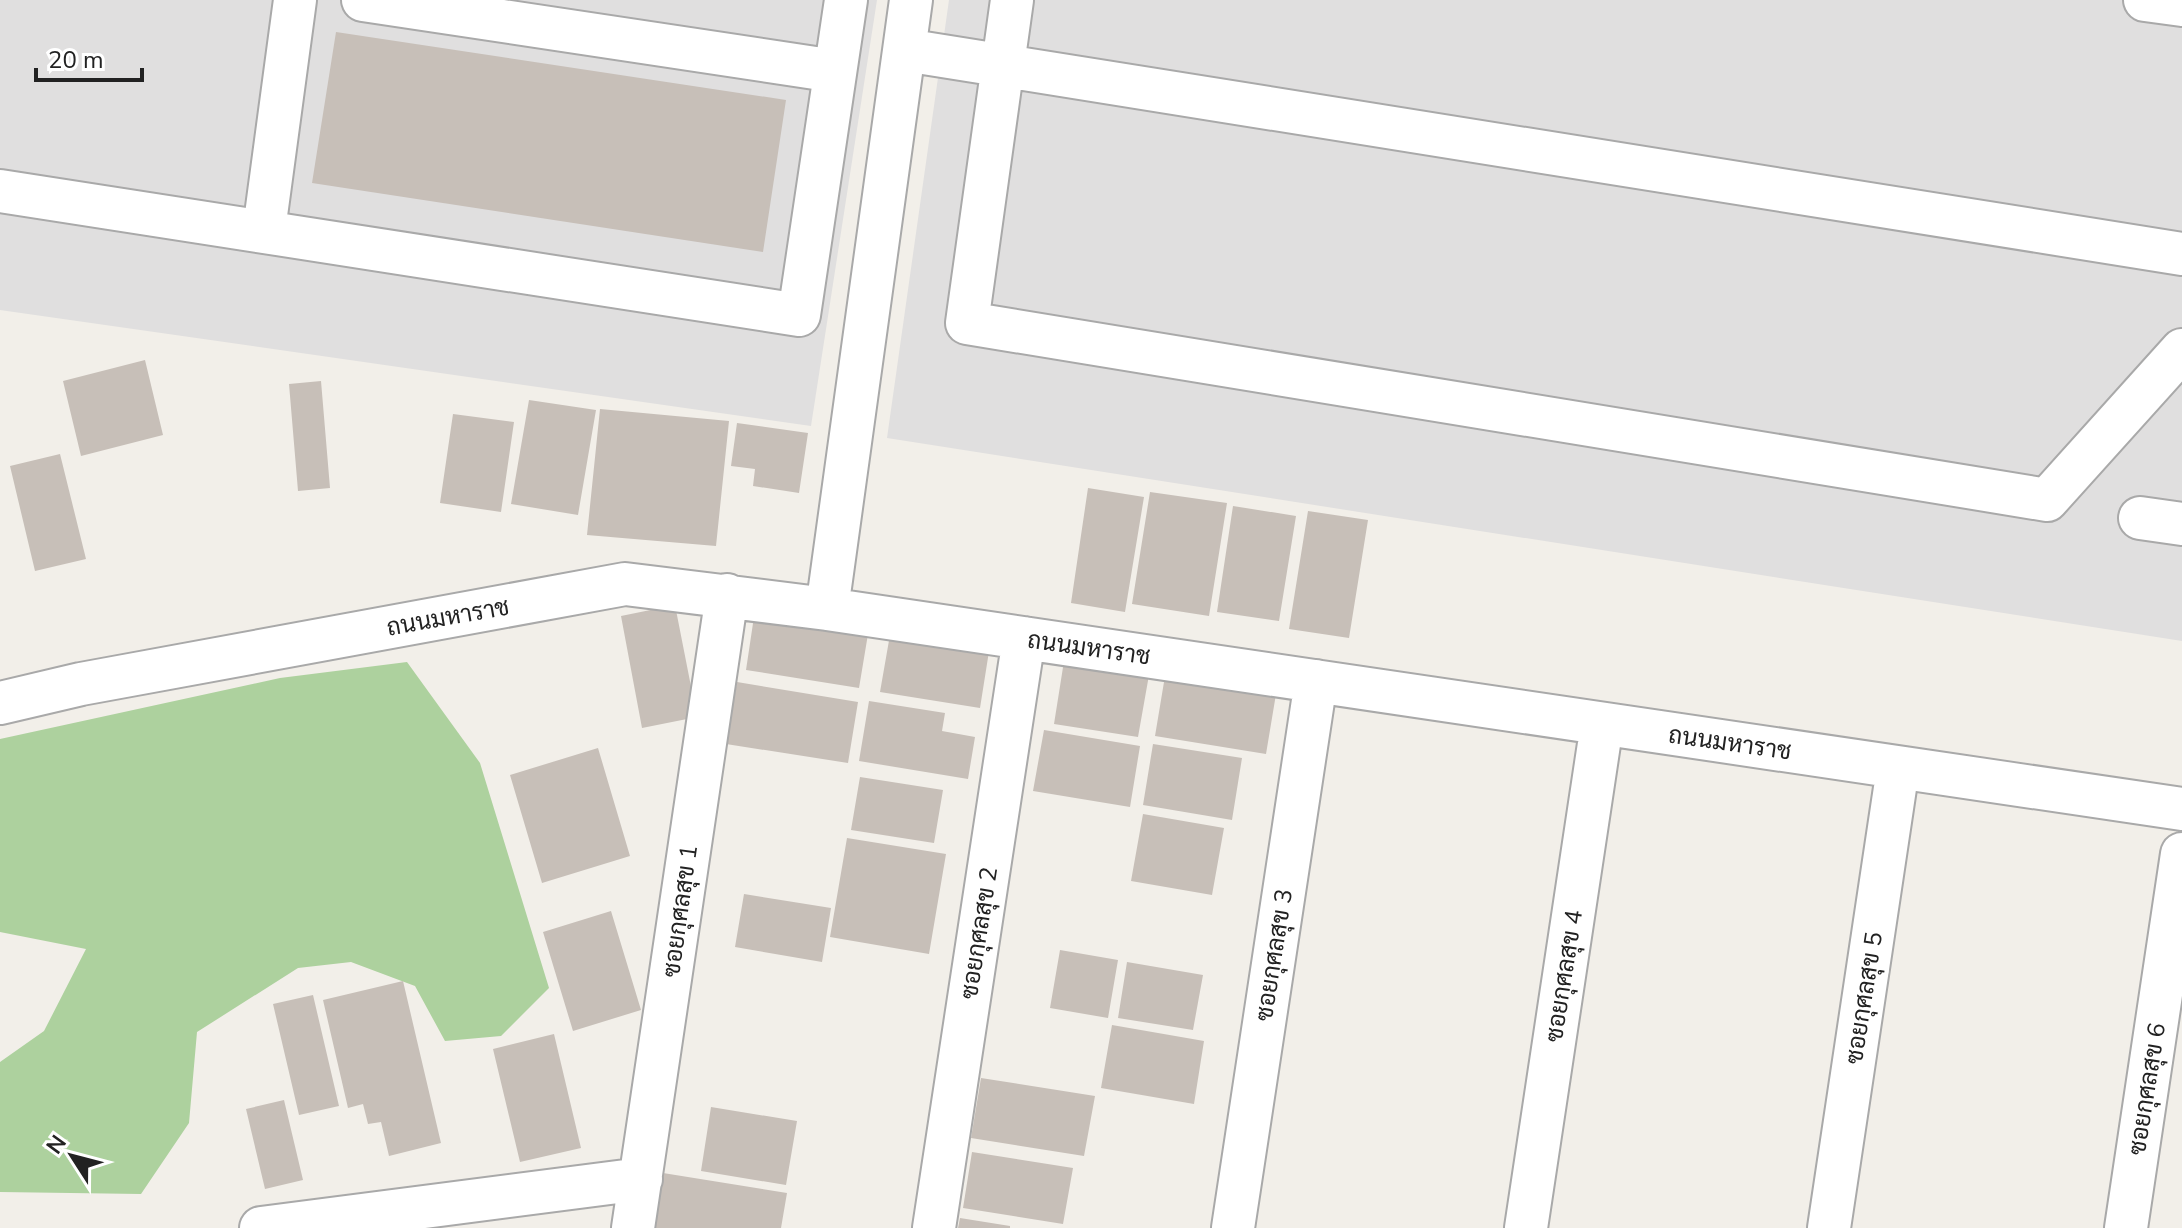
<svg xmlns="http://www.w3.org/2000/svg" width="2182" height="1228" font-family="'Nunito Sans',Sarabun,sans-serif">
<style>
.residential{fill:#e0dfdf}
.forest{fill:#add19e}
.building{fill:#c7bfb8}
.lines{fill:none;stroke-linecap:round;stroke-linejoin:round}
.street-casing{stroke:#a9a9a9;stroke-width:46}
.street{stroke:#fff;stroke-width:42}
.labels{text-anchor:middle;dominant-baseline:central;stroke-width:8;stroke-linejoin:round;paint-order:stroke}
.street-label{font-size:24px;fill:#222;stroke:#fff}
</style>
<rect width="100%" height="100%" fill="#f2efe9"/>
<path class="residential" d="M 0,0 L 877,0 L 811,426 L 0,310 Z
M 949,0 L 2182,0 L 2182,641 L 887,438 Z"/>
<path class="forest" d="M 407,662 L 480,763 L 549,988 L 501,1036 L 445,1041 L 415,986 L 351,962 L 298,968 L 197,1032 L 189,1123 L 141,1194 L 0,1192 L 0,1062 L 44,1031 L 86,949 L 0,932 L 0,739 L 280,678 Z"/>
<path class="building" d="M 336,32 L 786,100 L 763,252 L 312,183 Z
M 145,360 L 163,435 L 81,456 L 63,381 Z
M 321,381 L 330,488 L 298,491 L 289,384 Z
M 529,400 L 596,410 L 578,515 L 511,504 Z
M 600,409 L 729,421 L 716,546 L 587,535 Z
M 453,414 L 514,422 L 501,512 L 440,503 Z
M 737,423 L 808,433 L 799,493 L 753,486 L 755,469 L 731,466 Z
M 60,454 L 86,559 L 35,571 L 10,466 Z
M 1088,488 L 1144,497 L 1125,612 L 1071,603 Z
M 1150,492 L 1227,503 L 1209,616 L 1132,604 Z
M 1233,506 L 1296,516 L 1279,621 L 1217,612 Z
M 1308,511 L 1368,520 L 1349,638 L 1289,629 Z
M 675,605 L 697,717 L 642,728 L 621,616 Z
M 755,610 L 869,628 L 859,688 L 746,670 Z
M 891,629 L 990,645 L 980,708 L 880,692 Z
M 1064,661 L 1149,675 L 1138,737 L 1054,724 Z
M 1165,676 L 1276,694 L 1266,754 L 1155,736 Z
M 737,682 L 858,702 L 848,763 L 726,744 Z
M 869,701 L 945,713 L 942,731 L 975,737 L 968,779 L 859,761 Z
M 1044,730 L 1140,746 L 1130,807 L 1033,791 Z
M 1153,744 L 1242,758 L 1232,820 L 1143,805 Z
M 598,748 L 630,856 L 542,883 L 510,775 Z
M 860,777 L 943,790 L 934,843 L 851,830 Z
M 1143,814 L 1224,828 L 1212,895 L 1131,881 Z
M 847,838 L 946,854 L 929,954 L 830,937 Z
M 744,894 L 831,908 L 822,962 L 735,947 Z
M 611,911 L 641,1010 L 573,1031 L 543,932 Z
M 1060,950 L 1118,960 L 1108,1018 L 1050,1008 Z
M 1127,962 L 1203,975 L 1193,1030 L 1118,1018 Z
M 403,981 L 441,1143 L 389,1156 L 381,1122 L 368,1124 L 363,1104 L 348,1108 L 323,1000 Z
M 313,995 L 339,1106 L 299,1115 L 273,1004 Z
M 1112,1025 L 1204,1041 L 1194,1104 L 1101,1088 Z
M 554,1034 L 581,1148 L 520,1162 L 493,1049 Z
M 981,1078 L 1095,1096 L 1084,1156 L 971,1138 Z
M 284,1100 L 303,1180 L 265,1189 L 246,1109 Z
M 711,1107 L 797,1121 L 786,1185 L 701,1171 Z
M 972,1152 L 1073,1168 L 1063,1224 L 963,1208 Z
M 663,1173 L 787,1193 L 781,1228 L 654,1228 Z
M 960,1218 L 1010,1226 L 1010,1228 L 958,1228 Z"/>
<g class="lines">
<defs>
<path id="street" d="M 363,0 L 835,71
M 1012,0 L 967,323 L 2047,500 L 2182,350
M 2145,0 L 2182,5
M 905,50 L 2182,254
M 0,191 L 799,315 L 846,0
M 264,230 L 295,0
M 2140,518 L 2182,524
M 827,609 L 911,0
M 0,703 L 81,684 L 625,584 L 827,609 L 2182,809
M 261,1228 L 641,1179
M 633,1228 L 727,595
M 934,1228 L 1024,638
M 1233,1228 L 1316,681
M 1526,1228 L 1602,724
M 1829,1228 L 1898,768
M 2126,1228 L 2182,854"/>
</defs>
<use href="#street" class="street-casing"/>
<use href="#street" class="street"/>
</g>
<g class="labels">
<g class="street-label">
<text transform="translate(448 617) rotate(-10)">ถนนมหาราช</text>
<text transform="translate(1089 648) rotate(8)">ถนนมหาราช</text>
<text transform="translate(1730 743) rotate(8)">ถนนมหาราช</text>
<text transform="translate(680 911) rotate(-82)">ซอยกุศลสุข 1</text>
<text transform="translate(979 933) rotate(-81)">ซอยกุศลสุข 2</text>
<text transform="translate(1274 955) rotate(-81)">ซอยกุศลสุข 3</text>
<text transform="translate(1564 976) rotate(-81)">ซอยกุศลสุข 4</text>
<text transform="translate(1864 998) rotate(-81)">ซอยกุศลสุข 5</text>
<text transform="translate(2147 1089) rotate(-81)">ซอยกุศลสุข 6</text>
</g>
</g>
<g transform="translate(72 1156) rotate(306)" stroke="#ffffff" stroke-width="6" paint-order="stroke">
<path d="M0-6L14 30L0 20L-14 30Z" fill="#222222"/>
<text y="-12" font-size="22" font-weight="bold" text-anchor="middle" fill="#222222">N</text>
</g>
<path d="M36 68v12h106v-12" fill="none" stroke="#222222" stroke-width="4"/>
<text x="48" y="68" font-size="24" fill="#222222" stroke="#ffffff" stroke-width="6" paint-order="stroke">20 m</text>
</svg>
